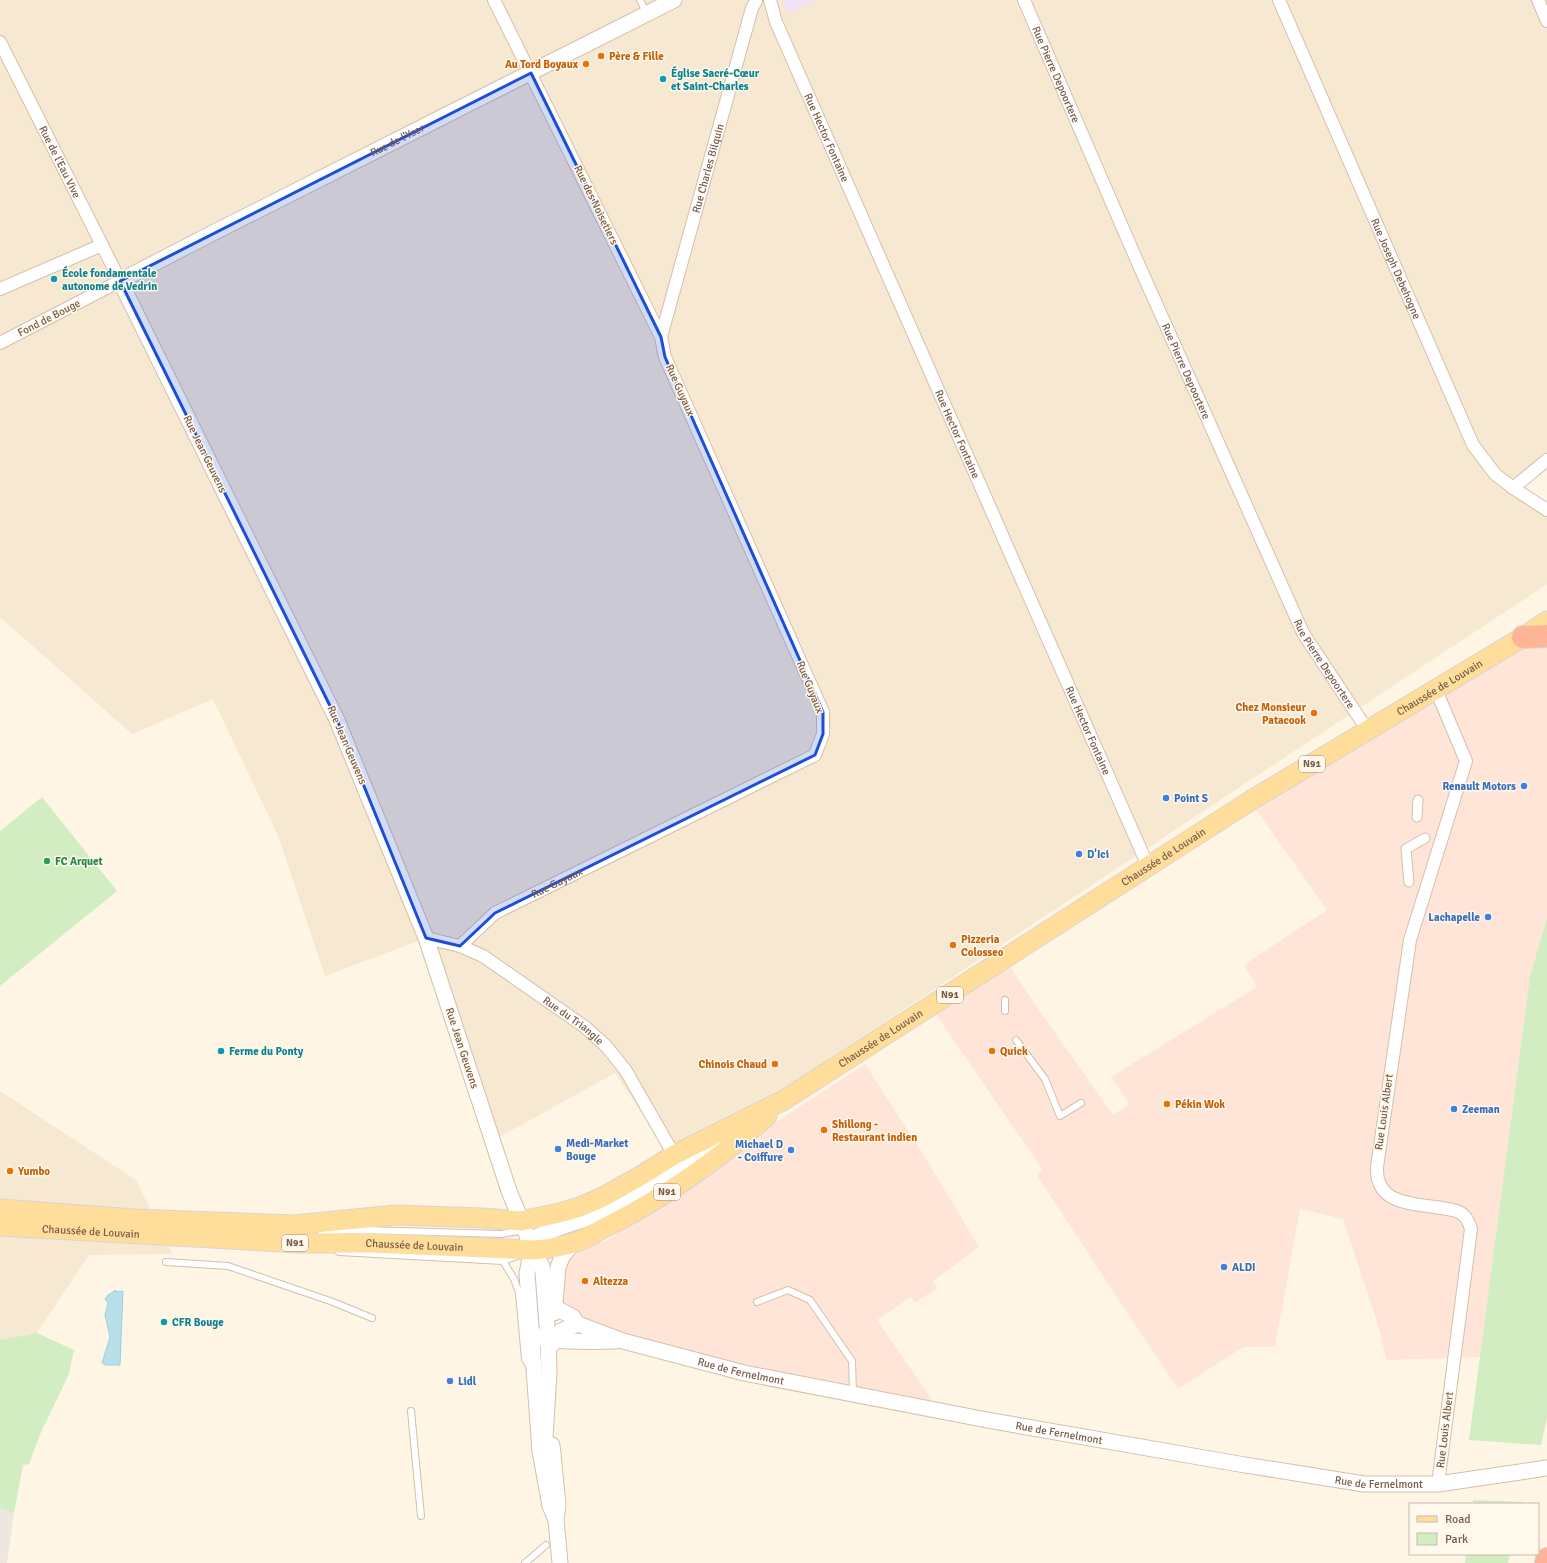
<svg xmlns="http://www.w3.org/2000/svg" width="1547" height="1563" font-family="Signika,sans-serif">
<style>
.residential{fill:#f7e8d2}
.commercial{fill:#ffe5d8}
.industrial{fill:#eee7df}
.education{fill:#f2e1fb}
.green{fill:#d1edc1}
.water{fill:#b7e0ea;stroke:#9cd0dd}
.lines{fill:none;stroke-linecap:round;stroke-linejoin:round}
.service-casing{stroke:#d4bfac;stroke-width:8}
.pedestrian-casing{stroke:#d4bfac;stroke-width:11}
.minor-casing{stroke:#d4bfac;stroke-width:14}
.tertiary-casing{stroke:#d4bfac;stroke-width:17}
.primary-casing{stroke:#dcd4cf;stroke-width:21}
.motorway-casing{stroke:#dcd4cf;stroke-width:24}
.service{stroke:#fff;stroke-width:6}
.pedestrian{stroke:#fff;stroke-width:9}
.minor{stroke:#fff;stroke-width:12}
.tertiary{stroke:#fff;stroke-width:15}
.primary{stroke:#ffde9b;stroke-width:19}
.motorway{stroke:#feb596;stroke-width:22}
.marked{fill:#1d4ed8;fill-opacity:0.2;stroke:#1d4ed8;stroke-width:3;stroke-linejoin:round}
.food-dot{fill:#e8710a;stroke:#fff9ed;stroke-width:1.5}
.culture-dot{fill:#0f9aa8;stroke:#fff9ed;stroke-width:1.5}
.shop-dot{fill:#3f7fe0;stroke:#fff9ed;stroke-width:1.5}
.leisure-dot{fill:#2e9e5b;stroke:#fff9ed;stroke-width:1.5}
.labels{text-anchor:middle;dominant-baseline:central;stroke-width:3;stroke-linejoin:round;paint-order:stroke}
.shield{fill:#fff9ed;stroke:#a28a79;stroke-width:1}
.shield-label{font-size:10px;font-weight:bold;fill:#7a5b47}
.food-label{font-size:11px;font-weight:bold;fill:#c56008;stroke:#fff9ed;text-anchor:start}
.culture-label{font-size:11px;font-weight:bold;fill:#0d838f;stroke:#fff9ed;text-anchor:start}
.street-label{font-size:11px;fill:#7a5b47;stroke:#fff9ed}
.shop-label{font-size:11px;font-weight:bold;fill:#366cbe;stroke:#fff9ed;text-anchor:start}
.leisure-label{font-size:11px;font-weight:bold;fill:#27864d;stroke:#fff9ed;text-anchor:start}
</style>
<rect width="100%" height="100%" fill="#fef5e5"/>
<path class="residential" d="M 0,0 L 1547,0 L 1547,460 L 1513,488 L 1547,510 L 1547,584 L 797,1080 L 668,1153 L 615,1073 L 492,1141 L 426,938 L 325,976 L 279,838 L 213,699 L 132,734 L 0,617 Z
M 0,1091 L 136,1180 L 172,1254 L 89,1255 L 37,1333 L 0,1340 Z"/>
<path class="commercial" d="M 1523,637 L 1547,647 L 1547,918 L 1530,976 L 1480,1357 L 1386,1360 L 1379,1328 L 1343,1219 L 1300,1209 L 1275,1347 L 1243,1347 L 1178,1389 L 1037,1176 L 1042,1169 L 931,1007 L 1005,959 L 1037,1007 L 1113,1115 L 1129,1104 L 1111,1077 L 1257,987 L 1244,965 L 1327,910 L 1250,801 Z
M 865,1064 L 923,1154 L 979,1247 L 933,1281 L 937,1288 L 915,1303 L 911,1297 L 877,1320 L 939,1410 L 793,1379 L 666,1344 L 593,1326 L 560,1300 L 562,1269 L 574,1252 L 594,1244 L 606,1241 L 760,1138 L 764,1130 Z"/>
<path class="industrial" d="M 0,1508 L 14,1513 L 7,1563 L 0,1563 Z"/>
<path class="education" d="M 783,0 L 816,0 L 787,13 Z"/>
<path class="green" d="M 42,797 L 117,891 L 0,986 L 0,831 Z
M 1547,918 L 1547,1418 L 1541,1445 L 1469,1440 L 1530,976 Z
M 37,1333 L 74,1350 L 69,1374 L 41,1432 L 29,1464 L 23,1465 L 14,1513 L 0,1508 L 0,1340 Z
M 1473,1500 L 1524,1502 L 1524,1504 L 1473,1504 Z
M 1466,1554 L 1510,1554 L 1508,1563 L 1465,1563 Z"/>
<path class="water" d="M 116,1290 L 116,1292 L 123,1291 L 120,1365 L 106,1365 L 102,1363 L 110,1337 L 105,1315 L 108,1303 L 105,1299 L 108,1295 Z"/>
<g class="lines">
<defs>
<path id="service" d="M 640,0 L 647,14
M 1005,1011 L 1005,1000
M 1016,1040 L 1045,1079 L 1060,1116 L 1081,1103
M 321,1231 L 366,1230 L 501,1234 L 525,1230
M 339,1252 L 503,1261 L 517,1256
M 503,1261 L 514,1279 L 519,1293 L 525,1359 L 529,1366
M 166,1262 L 228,1266 L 333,1302 L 372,1318
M 757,1302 L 788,1290 L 810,1300 L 852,1361 L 853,1394
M 411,1411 L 421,1516
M 525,1563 L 546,1545"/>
<path id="pedestrian" d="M 1417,817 L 1418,800
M 1409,882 L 1406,849 L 1425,838"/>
<g id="minor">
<path id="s1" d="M 770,0 L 776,22 L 1148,866"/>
<path id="s2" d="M 1024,0 L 1134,254 L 1303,633 L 1368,731"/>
<path id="s3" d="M 1279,0 L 1473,445 L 1495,474 L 1513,488 L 1547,510"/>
<path d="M 1538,0 L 1547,21"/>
<path id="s4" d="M 0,42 L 120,281 L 0,343"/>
<path d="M 0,289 L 102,245"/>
<path id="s5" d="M 661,337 L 752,8 L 756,1"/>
<path d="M 1513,488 L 1547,460"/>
<path d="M 1436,690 L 1466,761 L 1410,940 L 1377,1167 C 1377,1172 1377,1178 1379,1182 C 1388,1210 1436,1203 1459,1212 C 1466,1215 1469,1222 1471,1229 L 1438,1484"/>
<path id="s6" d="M 426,938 L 460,946 L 483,956 L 585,1027 L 607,1047 L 626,1071 L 674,1155"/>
<path id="s7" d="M 460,946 L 495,913 L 815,755 L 823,734 L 823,712 L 665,357 L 661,337 L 494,0"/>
</g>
<g id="tertiary">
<path id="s8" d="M 546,1307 L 554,1307 L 573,1317 L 578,1324 L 623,1341 L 744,1373 L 987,1420 L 1239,1464 L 1364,1484 L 1438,1484 L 1547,1468"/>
<path d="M 554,1313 L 558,1267 L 562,1257 L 573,1243"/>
<path d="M 539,1336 L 539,1338 C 565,1342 590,1342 616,1341"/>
<path d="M 551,1346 L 561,1331 L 578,1324"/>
<path d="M 552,1445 L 558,1505 L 556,1520 L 560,1563"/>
<path id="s9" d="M 553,1454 L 545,1439 L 549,1371 L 548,1339 L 543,1272 L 542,1266 L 532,1250 L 525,1230 L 509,1191 L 426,938 L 337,720 L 120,281 L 203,238 L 674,0"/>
<path d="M 556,1520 L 550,1506 L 540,1451 L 527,1273 L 532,1250 L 538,1236 C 561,1226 587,1220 610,1209 C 654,1188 697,1158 738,1131"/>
</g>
<g id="primary">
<path id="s10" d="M 0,1209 L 134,1219 L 294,1225 L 396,1215 L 482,1218 L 521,1221 L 555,1214 L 580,1207 L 603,1197 L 642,1175 L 674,1155 L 784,1100 L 1250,801 L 1523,637 L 1547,621"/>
<path id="s11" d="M 0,1226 L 298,1243 L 369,1243 L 532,1250 C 548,1249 564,1247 579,1241 C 591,1236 601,1229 612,1224 C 668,1195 720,1158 767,1116"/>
</g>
<path id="motorway" d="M 1523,637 L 1547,636
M 1546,1563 L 1547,1559"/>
</defs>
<use href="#service" class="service-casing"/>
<use href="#pedestrian" class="pedestrian-casing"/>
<use href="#minor" class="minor-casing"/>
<use href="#tertiary" class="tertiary-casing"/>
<use href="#primary" class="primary-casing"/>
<use href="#motorway" class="motorway-casing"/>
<use href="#service" class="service"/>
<use href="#pedestrian" class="pedestrian"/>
<use href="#minor" class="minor"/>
<use href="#tertiary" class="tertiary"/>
<use href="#primary" class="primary"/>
<use href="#motorway" class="motorway"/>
</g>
<path class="marked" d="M 531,73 L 661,337 L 665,357 L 823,712 L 823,734 L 815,755 L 495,913 L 460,946 L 426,938 L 337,720 L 120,281 Z"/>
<g class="food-dot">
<circle cx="601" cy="56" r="4"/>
<circle cx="586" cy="64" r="4"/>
<circle cx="1314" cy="713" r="4"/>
<circle cx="953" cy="945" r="4"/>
<circle cx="992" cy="1051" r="4"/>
<circle cx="775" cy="1064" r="4"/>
<circle cx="1167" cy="1104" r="4"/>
<circle cx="824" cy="1130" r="4"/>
<circle cx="10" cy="1171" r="4"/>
<circle cx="585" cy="1281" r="4"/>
</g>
<g class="culture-dot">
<circle cx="663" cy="79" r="4"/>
<circle cx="54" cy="279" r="4"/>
<circle cx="221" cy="1051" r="4"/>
<circle cx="164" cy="1322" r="4"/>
</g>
<g class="shop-dot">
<circle cx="1524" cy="786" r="4"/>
<circle cx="1166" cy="798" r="4"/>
<circle cx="1079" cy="854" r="4"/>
<circle cx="1488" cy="917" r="4"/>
<circle cx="1454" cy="1109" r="4"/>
<circle cx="558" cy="1149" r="4"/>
<circle cx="791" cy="1150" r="4"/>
<circle cx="1224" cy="1267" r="4"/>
<circle cx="450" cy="1381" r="4"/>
</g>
<circle class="leisure-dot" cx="47" cy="861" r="4"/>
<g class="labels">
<g class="shield">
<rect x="1299" y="756" width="26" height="16" rx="3"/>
<rect x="937" y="987" width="26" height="16" rx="3"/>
<rect x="654" y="1184" width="26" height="16" rx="3"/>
<rect x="282" y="1235" width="26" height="16" rx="3"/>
</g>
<g class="shield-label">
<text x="1312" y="764">N91</text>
<text x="950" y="995">N91</text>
<text x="667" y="1192">N91</text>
<text x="295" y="1243">N91</text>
</g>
<g class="food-label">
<text x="609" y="56">Père &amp; Fille</text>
<text x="578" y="64" text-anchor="end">Au Tord Boyaux</text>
<text x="1306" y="707" text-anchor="end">Chez Monsieur<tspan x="1306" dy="13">Patacook</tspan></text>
<text x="961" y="939">Pizzeria<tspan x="961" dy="13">Colosseo</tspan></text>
<text x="1000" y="1051">Quick</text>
<text x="767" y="1064" text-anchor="end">Chinois Chaud</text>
<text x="1175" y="1104">Pékin Wok</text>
<text x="832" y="1124">Shillong -<tspan x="832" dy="13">Restaurant indien</tspan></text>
<text x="18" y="1171">Yumbo</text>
<text x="593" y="1281">Altezza</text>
</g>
<g class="culture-label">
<text x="671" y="73">Église Sacré-Cœur<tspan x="671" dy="13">et Saint-Charles</tspan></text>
<text x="62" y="273">École fondamentale<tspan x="62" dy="13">autonome de Vedrin</tspan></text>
<text x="229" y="1051">Ferme du Ponty</text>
<text x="172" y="1322">CFR Bouge</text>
</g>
<g class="street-label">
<text stroke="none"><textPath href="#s2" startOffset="81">Rue Pierre Depoortere</textPath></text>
<text stroke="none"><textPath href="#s1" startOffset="149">Rue Hector Fontaine</textPath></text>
<text stroke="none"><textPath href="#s9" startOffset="1575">Rue de l'Yser</textPath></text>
<text stroke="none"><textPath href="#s4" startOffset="134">Rue de l'Eau Vive</textPath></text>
<text stroke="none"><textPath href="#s5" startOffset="175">Rue Charles Bilquin</textPath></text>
<text transform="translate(596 205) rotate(64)">Rue des Noisetiers</text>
<text stroke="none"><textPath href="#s3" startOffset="293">Rue Joseph Debehogne</textPath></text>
<text transform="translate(49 318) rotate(-27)">Fond de Bouge</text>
<text stroke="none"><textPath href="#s2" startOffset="405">Rue Pierre Depoortere</textPath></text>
<text transform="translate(680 390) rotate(66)">Rue Guyaux</text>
<text stroke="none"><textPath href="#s1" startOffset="473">Rue Hector Fontaine</textPath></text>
<text transform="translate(205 454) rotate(64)">Rue Jean Geuvens</text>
<text stroke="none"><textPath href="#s2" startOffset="729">Rue Pierre Depoortere</textPath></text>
<text transform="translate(810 687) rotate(68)">Rue Guyaux</text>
<text stroke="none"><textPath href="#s10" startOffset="1588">Chaussée de Louvain</textPath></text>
<text stroke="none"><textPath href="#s1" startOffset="797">Rue Hector Fontaine</textPath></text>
<text transform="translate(347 745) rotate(67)">Rue Jean Geuvens</text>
<text stroke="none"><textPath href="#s10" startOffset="1264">Chaussée de Louvain</textPath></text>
<text stroke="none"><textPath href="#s7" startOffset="117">Rue Guyaux</textPath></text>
<text stroke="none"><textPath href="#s6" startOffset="171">Rue du Triangle</textPath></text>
<text stroke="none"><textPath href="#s10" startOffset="928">Chaussée de Louvain</textPath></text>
<text transform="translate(462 1048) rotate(72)">Rue Jean Geuvens</text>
<text transform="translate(1384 1112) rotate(-82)">Rue Louis Albert</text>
<text stroke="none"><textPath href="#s11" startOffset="91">Chaussée de Louvain</textPath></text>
<text stroke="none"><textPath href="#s11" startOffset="415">Chaussée de Louvain</textPath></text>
<text stroke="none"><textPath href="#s8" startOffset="208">Rue de Fernelmont</textPath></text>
<text transform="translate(1445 1430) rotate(-83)">Rue Louis Albert</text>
<text stroke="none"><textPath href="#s8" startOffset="532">Rue de Fernelmont</textPath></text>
<text stroke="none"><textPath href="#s8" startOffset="856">Rue de Fernelmont</textPath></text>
</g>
<g class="shop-label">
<text x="1516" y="786" text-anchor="end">Renault Motors</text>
<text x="1174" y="798">Point S</text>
<text x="1087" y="854">D'Ici</text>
<text x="1480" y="917" text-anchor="end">Lachapelle</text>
<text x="1462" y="1109">Zeeman</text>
<text x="566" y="1143">Medi-Market<tspan x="566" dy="13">Bouge</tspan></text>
<text x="783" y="1144" text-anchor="end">Michael D<tspan x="783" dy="13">- Coiffure</tspan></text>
<text x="1232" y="1267">ALDI</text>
<text x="458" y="1381">Lidl</text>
</g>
<g class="leisure-label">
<text x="55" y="861">FC Arquet</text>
</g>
</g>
<rect x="1409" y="1503" width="130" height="52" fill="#fff9ed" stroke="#cabaab"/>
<rect x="1417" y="1516" width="20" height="6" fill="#ffde9b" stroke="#cabaab"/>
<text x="1445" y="1523" font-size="12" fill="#7a5b47">Road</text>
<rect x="1417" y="1533" width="20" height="12" fill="#d1edc1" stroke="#cabaab"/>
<text x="1445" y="1543" font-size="12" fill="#7a5b47">Park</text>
</svg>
